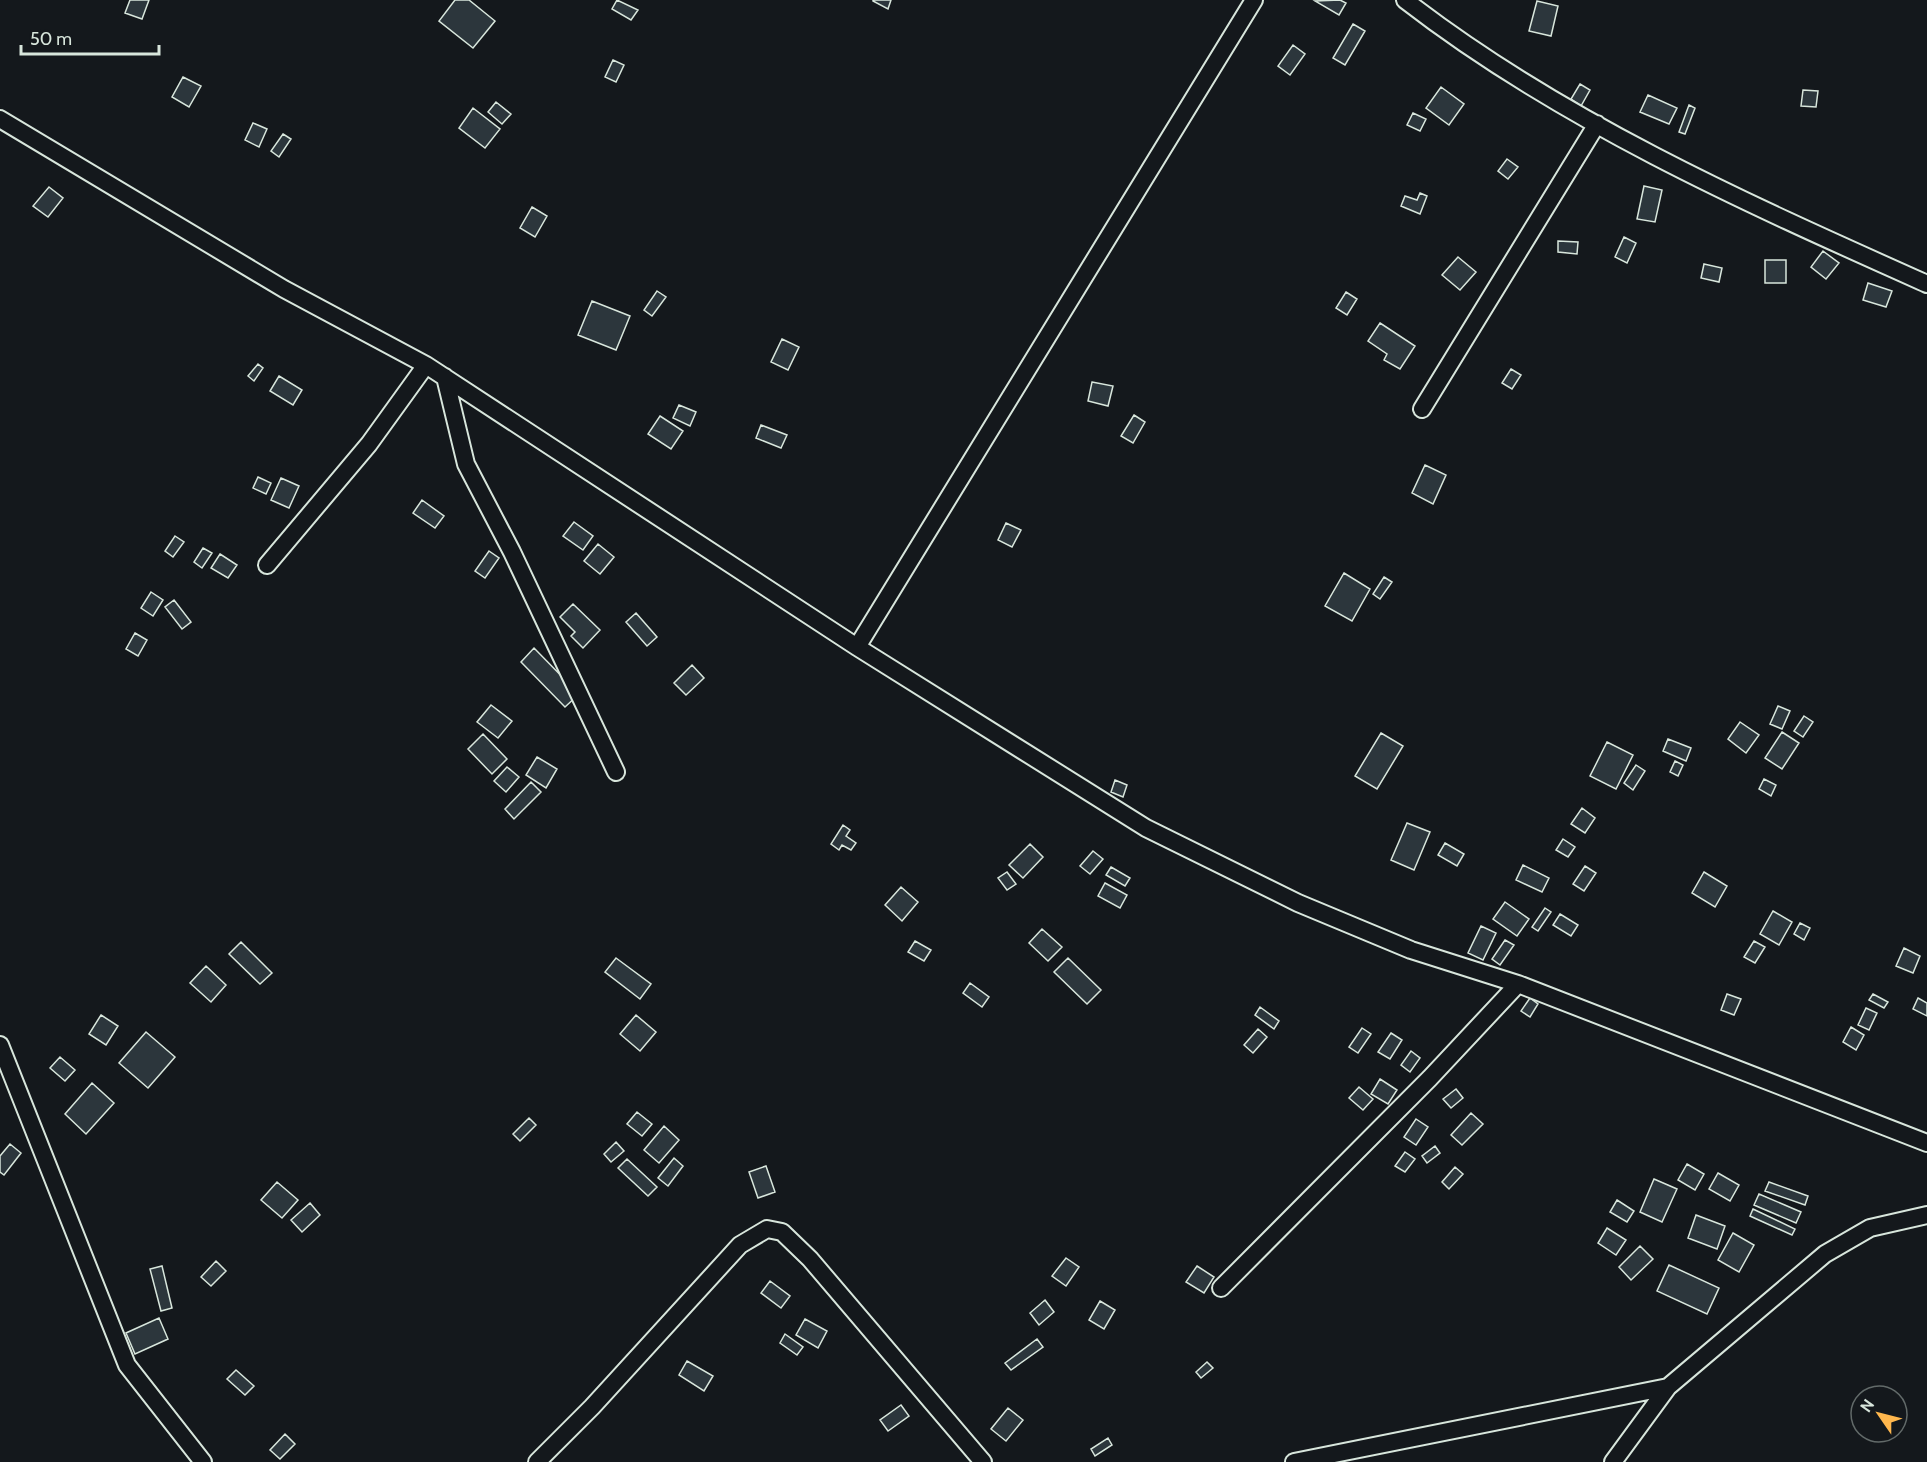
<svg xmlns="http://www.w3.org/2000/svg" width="1927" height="1462" font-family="Cabin,sans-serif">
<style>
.building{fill:#2c363c;stroke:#d8e6dc;stroke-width:1.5}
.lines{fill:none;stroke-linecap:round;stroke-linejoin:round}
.street-casing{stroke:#d8e6dc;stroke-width:20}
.street{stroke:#14181c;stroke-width:16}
</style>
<rect width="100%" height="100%" fill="#14181c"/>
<path class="building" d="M 130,0 L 149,0 L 142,19 L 125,13 Z
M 455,0 L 469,0 L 495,21 L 473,48 L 439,21 Z
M 617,0 L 638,10 L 631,20 L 612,9 Z
M 891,0 L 888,9 L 873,1 L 873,0 Z
M 1340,0 L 1346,3 L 1339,15 L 1315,1 Z
M 1537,1 L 1558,6 L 1551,36 L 1529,31 Z
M 1353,24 L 1365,31 L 1345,65 L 1333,58 Z
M 1293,45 L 1305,54 L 1290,75 L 1278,66 Z
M 613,60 L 624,65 L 616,82 L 605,77 Z
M 183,77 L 201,86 L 189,107 L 172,97 Z
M 1580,84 L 1590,90 L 1581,106 L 1571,99 Z
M 1441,87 L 1464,104 L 1449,125 L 1426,108 Z
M 1803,90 L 1818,91 L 1816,107 L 1801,106 Z
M 1648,95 L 1677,108 L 1669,124 L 1640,112 Z
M 496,102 L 511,114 L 502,124 L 488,112 Z
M 1689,105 L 1695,108 L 1685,134 L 1679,132 Z
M 473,108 L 500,129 L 485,148 L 459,128 Z
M 1413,113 L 1426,119 L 1420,131 L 1407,125 Z
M 253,123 L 267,129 L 259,147 L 245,140 Z
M 283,134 L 291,139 L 279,157 L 271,151 Z
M 1507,159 L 1518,167 L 1508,179 L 1498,171 Z
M 1644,186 L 1662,190 L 1655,222 L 1637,219 Z
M 49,187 L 63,198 L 48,217 L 33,206 Z
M 1420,193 L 1427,196 L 1420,214 L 1401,206 L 1405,196 L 1417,200 Z
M 532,207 L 547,216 L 535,237 L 520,228 Z
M 1624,237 L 1636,243 L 1627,263 L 1615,257 Z
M 1558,241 L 1578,242 L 1577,254 L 1558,252 Z
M 1823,251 L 1839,263 L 1826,279 L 1811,267 Z
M 1458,257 L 1476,272 L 1460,290 L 1442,275 Z
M 1765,260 L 1786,260 L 1786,283 L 1765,283 Z
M 1704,264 L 1722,268 L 1719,282 L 1701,278 Z
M 1868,283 L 1892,291 L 1886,307 L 1863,300 Z
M 657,291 L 666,297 L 652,316 L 644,310 Z
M 1346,292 L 1357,299 L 1347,315 L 1336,308 Z
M 592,301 L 630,316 L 616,350 L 578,335 Z
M 1380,323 L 1415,346 L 1400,369 L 1384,360 L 1387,354 L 1368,341 Z
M 782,339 L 799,347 L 788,370 L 771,362 Z
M 258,364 L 263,368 L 254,381 L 248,376 Z
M 1511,369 L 1521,375 L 1512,389 L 1502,383 Z
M 279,376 L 302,390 L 293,405 L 270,391 Z
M 1092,382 L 1113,386 L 1108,406 L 1088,401 Z
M 679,405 L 696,412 L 690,426 L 673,418 Z
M 1134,415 L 1145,422 L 1133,443 L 1121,436 Z
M 660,416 L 683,431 L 671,449 L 648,434 Z
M 761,425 L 787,435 L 781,448 L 756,438 Z
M 1425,465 L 1446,475 L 1433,504 L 1412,493 Z
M 258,477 L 271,483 L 266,494 L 253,488 Z
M 281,478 L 299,486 L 289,508 L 271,500 Z
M 422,500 L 444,516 L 435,528 L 413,513 Z
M 574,522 L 593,536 L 583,550 L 563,536 Z
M 1006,523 L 1021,530 L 1012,547 L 998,540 Z
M 175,536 L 184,542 L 173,557 L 165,551 Z
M 598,544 L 614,557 L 600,574 L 584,561 Z
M 203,548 L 212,553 L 202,568 L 194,562 Z
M 489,551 L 499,558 L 485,578 L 475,571 Z
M 220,554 L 237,565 L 228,578 L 211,568 Z
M 1344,573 L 1370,589 L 1352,621 L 1325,606 Z
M 1384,577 L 1392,582 L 1380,599 L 1373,594 Z
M 151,592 L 163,600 L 153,616 L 141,608 Z
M 174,600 L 191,622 L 182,629 L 165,607 Z
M 573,604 L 600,630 L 583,648 L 571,636 L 575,632 L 560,617 Z
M 636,613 L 657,637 L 647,646 L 626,622 Z
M 135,633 L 147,640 L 138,656 L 126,649 Z
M 534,648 L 579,694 L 565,707 L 521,662 Z
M 692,665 L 704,678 L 686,695 L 674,683 Z
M 491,705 L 512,721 L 498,738 L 477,722 Z
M 1778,706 L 1790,711 L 1782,729 L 1770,724 Z
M 1804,716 L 1813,722 L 1803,737 L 1794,731 Z
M 1740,722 L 1759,735 L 1746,753 L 1728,739 Z
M 1782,732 L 1799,743 L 1782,769 L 1765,758 Z
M 1381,733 L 1403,746 L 1377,789 L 1355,776 Z
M 483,734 L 507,759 L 492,774 L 468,749 Z
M 1668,739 L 1691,748 L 1686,761 L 1663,751 Z
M 1607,742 L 1633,755 L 1616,789 L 1590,776 Z
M 537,757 L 557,769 L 546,788 L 526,775 Z
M 1675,761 L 1683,765 L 1678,776 L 1670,772 Z
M 1636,765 L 1645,771 L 1633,790 L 1624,783 Z
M 507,767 L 519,777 L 506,792 L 494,781 Z
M 1764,779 L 1776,785 L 1771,796 L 1759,789 Z
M 1115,780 L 1127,785 L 1123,797 L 1111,792 Z
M 531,782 L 541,792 L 514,819 L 505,809 Z
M 1582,808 L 1595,818 L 1585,833 L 1571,824 Z
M 1407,823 L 1430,832 L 1414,870 L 1391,860 Z
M 843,825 L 850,830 L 846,836 L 856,843 L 851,850 L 842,845 L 839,850 L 831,844 Z
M 1563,839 L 1575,847 L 1568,857 L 1556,850 Z
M 1445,843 L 1464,854 L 1457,866 L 1438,855 Z
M 1030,844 L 1043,857 L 1023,878 L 1009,865 Z
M 1093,851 L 1103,859 L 1090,874 L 1080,866 Z
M 1523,865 L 1549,878 L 1542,892 L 1516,880 Z
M 1585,866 L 1596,873 L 1584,891 L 1573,884 Z
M 1111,867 L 1130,878 L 1125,886 L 1106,875 Z
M 1007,872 L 1016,884 L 1007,890 L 998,878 Z
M 1704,872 L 1727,886 L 1715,907 L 1692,893 Z
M 1105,883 L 1127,895 L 1120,908 L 1098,896 Z
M 901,887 L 918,902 L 902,921 L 885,905 Z
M 1505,902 L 1529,919 L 1517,936 L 1493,919 Z
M 1545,908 L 1551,912 L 1538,931 L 1532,927 Z
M 1773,911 L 1792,922 L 1779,945 L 1760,934 Z
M 1560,914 L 1578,925 L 1571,936 L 1553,925 Z
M 1800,923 L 1810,928 L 1804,940 L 1794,934 Z
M 1481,926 L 1496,933 L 1483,960 L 1468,953 Z
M 1042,929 L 1062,947 L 1048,961 L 1029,943 Z
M 1505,940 L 1514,945 L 1500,965 L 1492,959 Z
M 915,941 L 931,950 L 924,961 L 908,952 Z
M 1754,941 L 1765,947 L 1755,963 L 1744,957 Z
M 241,942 L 272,973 L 260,984 L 229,954 Z
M 1904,948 L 1920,956 L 1913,973 L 1896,966 Z
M 616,958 L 651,984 L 640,999 L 605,972 Z
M 1068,958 L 1101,990 L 1087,1004 L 1054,972 Z
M 206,966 L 226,985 L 211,1002 L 190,983 Z
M 970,983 L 989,997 L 982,1007 L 963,993 Z
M 1727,994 L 1741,999 L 1734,1015 L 1721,1010 Z
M 1873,994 L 1888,1002 L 1884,1008 L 1869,1000 Z
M 1530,998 L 1538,1004 L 1530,1017 L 1521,1011 Z
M 1918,998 L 1927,1003 L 1927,1016 L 1913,1009 Z
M 1260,1007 L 1279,1021 L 1274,1029 L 1255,1015 Z
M 1866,1008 L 1877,1013 L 1869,1030 L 1858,1025 Z
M 101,1015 L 118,1026 L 106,1045 L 89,1034 Z
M 636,1015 L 656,1032 L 640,1051 L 620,1034 Z
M 1851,1027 L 1864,1035 L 1856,1050 L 1843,1042 Z
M 1362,1028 L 1371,1034 L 1358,1053 L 1349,1047 Z
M 1258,1029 L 1267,1037 L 1253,1053 L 1244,1045 Z
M 146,1032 L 175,1057 L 148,1088 L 119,1063 Z
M 1391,1033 L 1402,1040 L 1390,1059 L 1378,1052 Z
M 1411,1051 L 1420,1058 L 1410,1072 L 1401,1065 Z
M 60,1057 L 75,1070 L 65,1081 L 50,1068 Z
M 1380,1079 L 1397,1090 L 1388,1104 L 1371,1094 Z
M 92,1083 L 114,1103 L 86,1134 L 65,1114 Z
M 1359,1087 L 1373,1099 L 1363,1110 L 1349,1098 Z
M 1456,1089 L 1463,1098 L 1451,1108 L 1443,1099 Z
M 637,1112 L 652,1124 L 642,1136 L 627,1124 Z
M 1471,1113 L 1483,1124 L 1462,1145 L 1451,1135 Z
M 529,1118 L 536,1125 L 520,1141 L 513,1134 Z
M 1416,1119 L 1428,1127 L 1416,1145 L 1404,1137 Z
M 664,1126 L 679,1140 L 659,1163 L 644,1150 Z
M 616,1142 L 624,1151 L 611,1162 L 604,1154 Z
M 10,1144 L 21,1153 L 4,1175 L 0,1172 L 0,1156 Z
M 1435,1146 L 1440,1153 L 1427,1163 L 1422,1156 Z
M 1405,1152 L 1415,1159 L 1405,1172 L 1395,1166 Z
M 674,1158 L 683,1166 L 668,1186 L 658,1178 Z
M 627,1159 L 657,1187 L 648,1196 L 618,1168 Z
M 1687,1164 L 1704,1174 L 1695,1190 L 1678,1180 Z
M 766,1166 L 775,1192 L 758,1198 L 749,1172 Z
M 1455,1167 L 1463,1174 L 1449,1189 L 1442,1182 Z
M 1718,1173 L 1739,1185 L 1730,1201 L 1709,1189 Z
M 1654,1179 L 1677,1189 L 1662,1222 L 1640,1212 Z
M 277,1182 L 298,1200 L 282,1218 L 261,1200 Z
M 1769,1182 L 1808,1196 L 1805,1205 L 1765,1191 Z
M 1759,1194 L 1801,1212 L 1796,1223 L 1754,1205 Z
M 1617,1200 L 1634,1211 L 1627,1222 L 1610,1212 Z
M 310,1203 L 320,1215 L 302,1232 L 291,1220 Z
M 1753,1209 L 1795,1229 L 1792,1235 L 1750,1216 Z
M 1696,1215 L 1725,1226 L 1717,1249 L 1688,1238 Z
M 1607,1228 L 1626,1240 L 1616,1255 L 1598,1243 Z
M 1733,1233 L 1754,1245 L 1739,1272 L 1718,1260 Z
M 1640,1246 L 1653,1259 L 1631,1280 L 1619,1267 Z
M 1066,1258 L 1079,1267 L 1066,1286 L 1052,1276 Z
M 216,1261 L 226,1271 L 211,1286 L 201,1277 Z
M 1669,1265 L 1719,1288 L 1707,1314 L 1657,1291 Z
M 162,1266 L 172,1308 L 161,1311 L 150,1269 Z
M 1197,1266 L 1214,1277 L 1204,1293 L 1186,1282 Z
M 770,1281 L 790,1296 L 781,1308 L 761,1293 Z
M 1045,1300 L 1054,1312 L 1039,1325 L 1030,1313 Z
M 1100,1301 L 1115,1310 L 1104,1329 L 1089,1320 Z
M 159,1318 L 168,1339 L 135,1354 L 126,1333 Z
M 805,1319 L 827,1331 L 818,1348 L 796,1335 Z
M 785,1334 L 803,1347 L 797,1355 L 780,1343 Z
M 1037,1339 L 1043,1347 L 1011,1370 L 1005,1363 Z
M 687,1361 L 713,1376 L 704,1391 L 679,1375 Z
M 1207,1362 L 1213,1368 L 1201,1378 L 1196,1372 Z
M 236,1370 L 254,1386 L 245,1395 L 227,1379 Z
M 901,1405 L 909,1416 L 888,1431 L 880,1420 Z
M 1008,1408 L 1023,1420 L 1006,1441 L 991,1429 Z
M 285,1434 L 295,1444 L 280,1459 L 270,1450 Z
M 1108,1438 L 1112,1445 L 1095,1456 L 1091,1449 Z"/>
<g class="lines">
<defs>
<path id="street" d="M 1405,0 C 1561,121 1748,204 1927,284
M 0,119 L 284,289 L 426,365 L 857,647 L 1146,828 L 1298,903 L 1411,950 L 1518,984 L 1927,1143
M 445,377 L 466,464 L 512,552 L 616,772
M 1422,409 L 1597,124
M 267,565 L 369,444 L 426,365
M 857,647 L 1254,0
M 0,1045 L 127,1365 L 203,1462
M 1221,1288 L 1430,1078 L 1518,984
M 537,1462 L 592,1407 L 740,1245 L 767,1229 L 782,1232 L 810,1259 L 983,1462
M 1294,1462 L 1668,1387
M 1613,1462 L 1668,1387 L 1825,1254 L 1870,1228 L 1927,1215"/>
</defs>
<use href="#street" class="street-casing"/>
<use href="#street" class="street"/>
</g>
<g transform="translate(1879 1414) rotate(305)"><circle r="28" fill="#14181c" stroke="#626a69" stroke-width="1.5"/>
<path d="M0-4.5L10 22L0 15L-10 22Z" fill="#ffb74d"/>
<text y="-9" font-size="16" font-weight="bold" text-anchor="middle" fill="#d8e6dc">N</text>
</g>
<path d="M21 45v9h138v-9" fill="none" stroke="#d8e6dc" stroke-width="3"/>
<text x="30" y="45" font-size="18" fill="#d8e6dc" stroke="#14181c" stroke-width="4.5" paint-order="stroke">50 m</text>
</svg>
